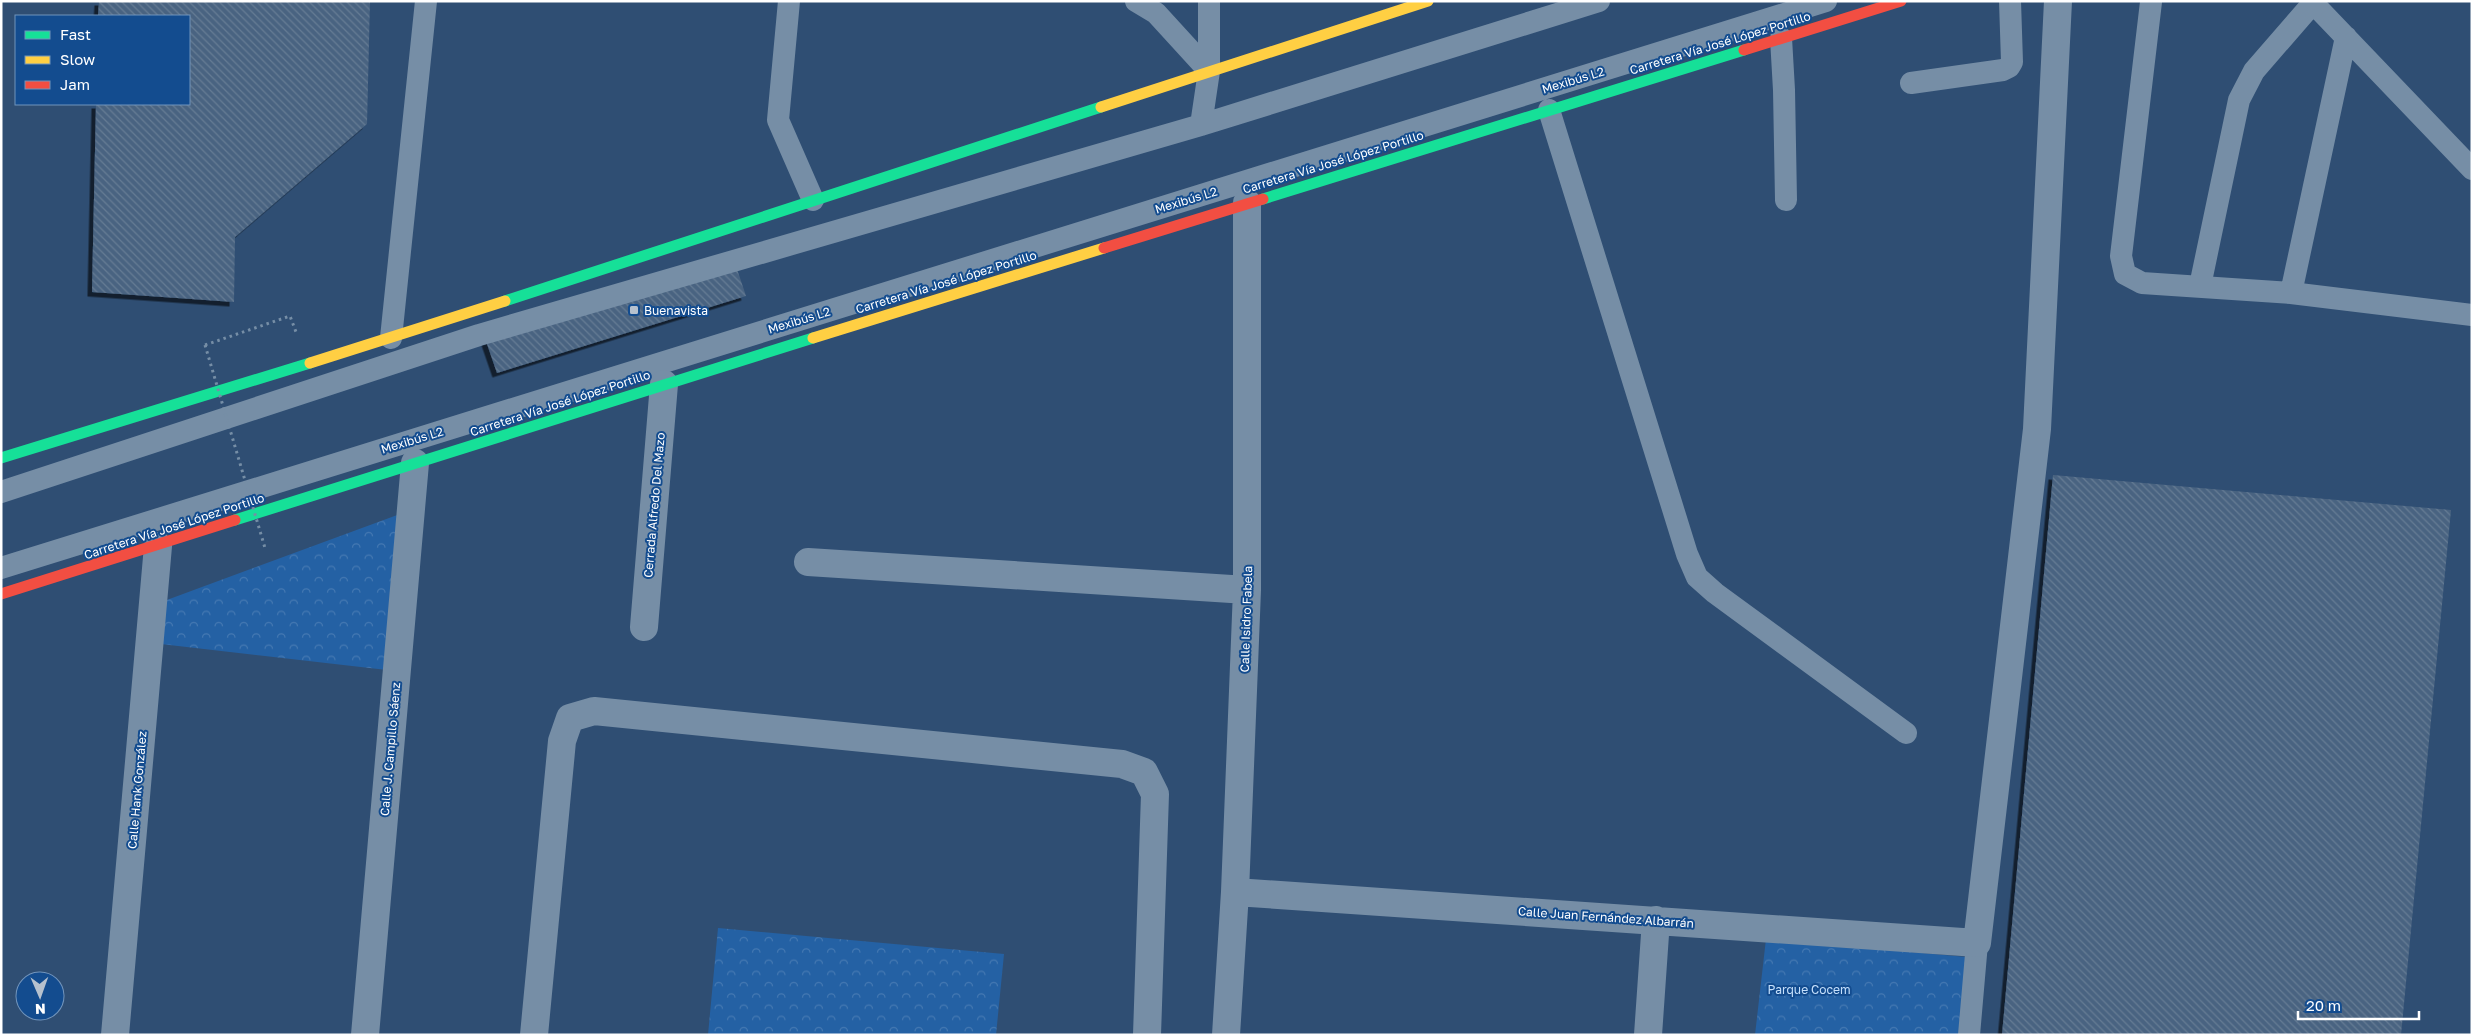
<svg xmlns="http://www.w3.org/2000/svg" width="2473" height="1036" font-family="'Golos Text',sans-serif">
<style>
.forest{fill:url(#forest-crowns)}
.building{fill:url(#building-back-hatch);filter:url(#shadow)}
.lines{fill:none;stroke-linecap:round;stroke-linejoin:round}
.path{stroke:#768ea6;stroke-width:3;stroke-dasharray:2.5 4;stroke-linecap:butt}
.lane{stroke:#768ea6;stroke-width:22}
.street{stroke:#768ea6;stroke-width:28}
.fast{stroke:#16e098;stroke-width:11}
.slow{stroke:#ffcf43;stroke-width:11}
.jam{stroke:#f24e42;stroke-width:11}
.path-bridge{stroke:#768ea6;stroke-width:3;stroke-dasharray:2.5 4;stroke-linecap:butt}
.poi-dot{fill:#b6c1ce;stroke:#134c8f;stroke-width:2}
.labels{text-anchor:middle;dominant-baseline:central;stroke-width:4;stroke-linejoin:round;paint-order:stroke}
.street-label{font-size:12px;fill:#fff;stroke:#134c8f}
.poi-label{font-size:12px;fill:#fff;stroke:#134c8f;text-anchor:start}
.park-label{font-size:12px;fill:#c5e0fc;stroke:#134c8f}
</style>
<defs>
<pattern id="forest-crowns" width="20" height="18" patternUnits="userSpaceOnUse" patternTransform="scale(1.25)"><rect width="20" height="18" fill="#2461a4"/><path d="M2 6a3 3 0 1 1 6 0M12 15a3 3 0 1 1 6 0" fill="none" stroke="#4579b2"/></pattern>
<pattern id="building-back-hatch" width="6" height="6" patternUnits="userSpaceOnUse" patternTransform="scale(1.25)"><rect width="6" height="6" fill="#4a6481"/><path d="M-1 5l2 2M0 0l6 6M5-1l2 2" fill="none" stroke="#657b94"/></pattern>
<filter id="shadow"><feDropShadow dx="-4.5" dy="4.5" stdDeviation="0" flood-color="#0009"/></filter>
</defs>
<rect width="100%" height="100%" fill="#2f4e73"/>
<path class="forest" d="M 400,514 L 387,670 L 152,643 L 156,604 Z
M 718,928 L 1004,954 L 996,1035 L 708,1035 Z
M 1766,939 L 1966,957 L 1960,1035 L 1755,1035 Z"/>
<path class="building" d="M 99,1 L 370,1 L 367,124 L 235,237 L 234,302 L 92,292 L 96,104 L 189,104 L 189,16 L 98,16 Z
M 735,263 L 746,296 L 497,373 L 486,341 Z
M 2053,475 L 2451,510 L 2401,1035 L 2002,1035 Z"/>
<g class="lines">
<path class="path" d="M 205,345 L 290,316 L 296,332"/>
<path class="lane" d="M 789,1 L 778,120 L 813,200
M 1136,1 L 1156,13 L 1209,71
M 2311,1 L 2472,169
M 2151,2 L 2121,256 L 2125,274 L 2142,283 L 2291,293 L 2472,315
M 1781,38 L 1784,90 L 1786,200
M 1911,83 L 2003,70 L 2009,67 L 2012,62 L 2010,1
M 1549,110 L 1687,554 L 1697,577 L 1715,593 L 1906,733
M 1201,125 L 1209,71 L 1209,1
M 2200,286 L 2239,100 L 2254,71 L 2313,3
M 2291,293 L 2346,37
M 391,338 L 426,1
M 1,492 L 479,335 L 1201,125 L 1599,1
M 1,568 L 1826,1
M 1969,1035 L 1977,943"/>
<path class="street" d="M 808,562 L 1247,590
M 644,627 L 664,384
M 1235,892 L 1977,943 L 2037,429 L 2058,1
M 115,1035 L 158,546
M 365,1035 L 415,463
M 534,1035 L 562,741 L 570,718 L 594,711 L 1122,764 L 1144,772 L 1155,794 L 1147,1035
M 1226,1035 L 1235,892 L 1247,590 L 1247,203
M 1648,1035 L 1656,920"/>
<path class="fast" d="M 1263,199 L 1744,50
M 505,301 L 1101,107
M 1,458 L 310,363
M 235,520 L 813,338"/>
<path class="slow" d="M 1101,107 L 1428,1
M 813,338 L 1104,248
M 310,363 L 505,301"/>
<path class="jam" d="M 1744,50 L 1901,1
M 1104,248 L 1263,199
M 1,594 L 235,520"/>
<path class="path-bridge" d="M 205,345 L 265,548"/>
</g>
<rect class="poi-dot" x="629" y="305" width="10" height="10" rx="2.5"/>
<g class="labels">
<g class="street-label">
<text transform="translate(1720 43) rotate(-17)">Carretera Vía José López Portillo</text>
<text transform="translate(1573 80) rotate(-17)">Mexibús L2</text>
<text transform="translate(1333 162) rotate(-17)">Carretera Vía José López Portillo</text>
<text transform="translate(1186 200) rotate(-17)">Mexibús L2</text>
<text transform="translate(946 282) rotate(-17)">Carretera Vía José López Portillo</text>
<text transform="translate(799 320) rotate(-17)">Mexibús L2</text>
<text transform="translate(560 403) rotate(-18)">Carretera Vía José López Portillo</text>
<text transform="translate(412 440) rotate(-17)">Mexibús L2</text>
<text transform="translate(654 505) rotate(-85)">Cerrada Alfredo Del Mazo</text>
<text transform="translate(174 526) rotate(-18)">Carretera Vía José López Portillo</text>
<text transform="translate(1246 619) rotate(-88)">Calle Isidro Fabela</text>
<text transform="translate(390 749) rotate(-85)">Calle J. Campillo Sáenz</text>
<text transform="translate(137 790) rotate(-85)">Calle Hank González</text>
<text transform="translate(1606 917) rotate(4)">Calle Juan Fernández Albarrán</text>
</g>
<g class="poi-label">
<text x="644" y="310">Buenavista</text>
</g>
<g class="park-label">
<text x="1809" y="989">Parque Cocem</text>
</g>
</g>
<rect width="2473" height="1036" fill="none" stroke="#ffffff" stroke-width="5"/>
<rect x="15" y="15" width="175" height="90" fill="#134c8f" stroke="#7194bc"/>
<rect x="25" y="31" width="25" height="8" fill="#16e098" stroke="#7194bc"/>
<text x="60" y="40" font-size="15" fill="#ffffff">Fast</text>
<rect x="25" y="56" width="25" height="8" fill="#ffcf43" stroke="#7194bc"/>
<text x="60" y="65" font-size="15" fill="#ffffff">Slow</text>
<rect x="25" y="81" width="25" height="8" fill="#f24e42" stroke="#7194bc"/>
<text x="60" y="90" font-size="15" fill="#ffffff">Jam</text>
<g transform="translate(40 996) rotate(178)"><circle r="24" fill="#134c8f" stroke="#7194bc"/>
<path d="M0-4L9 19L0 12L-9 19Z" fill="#b6c1ce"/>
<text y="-8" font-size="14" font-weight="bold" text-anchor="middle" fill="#ffffff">N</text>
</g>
<path d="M2298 1011v8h121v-8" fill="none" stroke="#ffffff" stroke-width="2.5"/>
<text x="2306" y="1011" font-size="15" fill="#ffffff" stroke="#134c8f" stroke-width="4" paint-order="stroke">20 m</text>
</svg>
